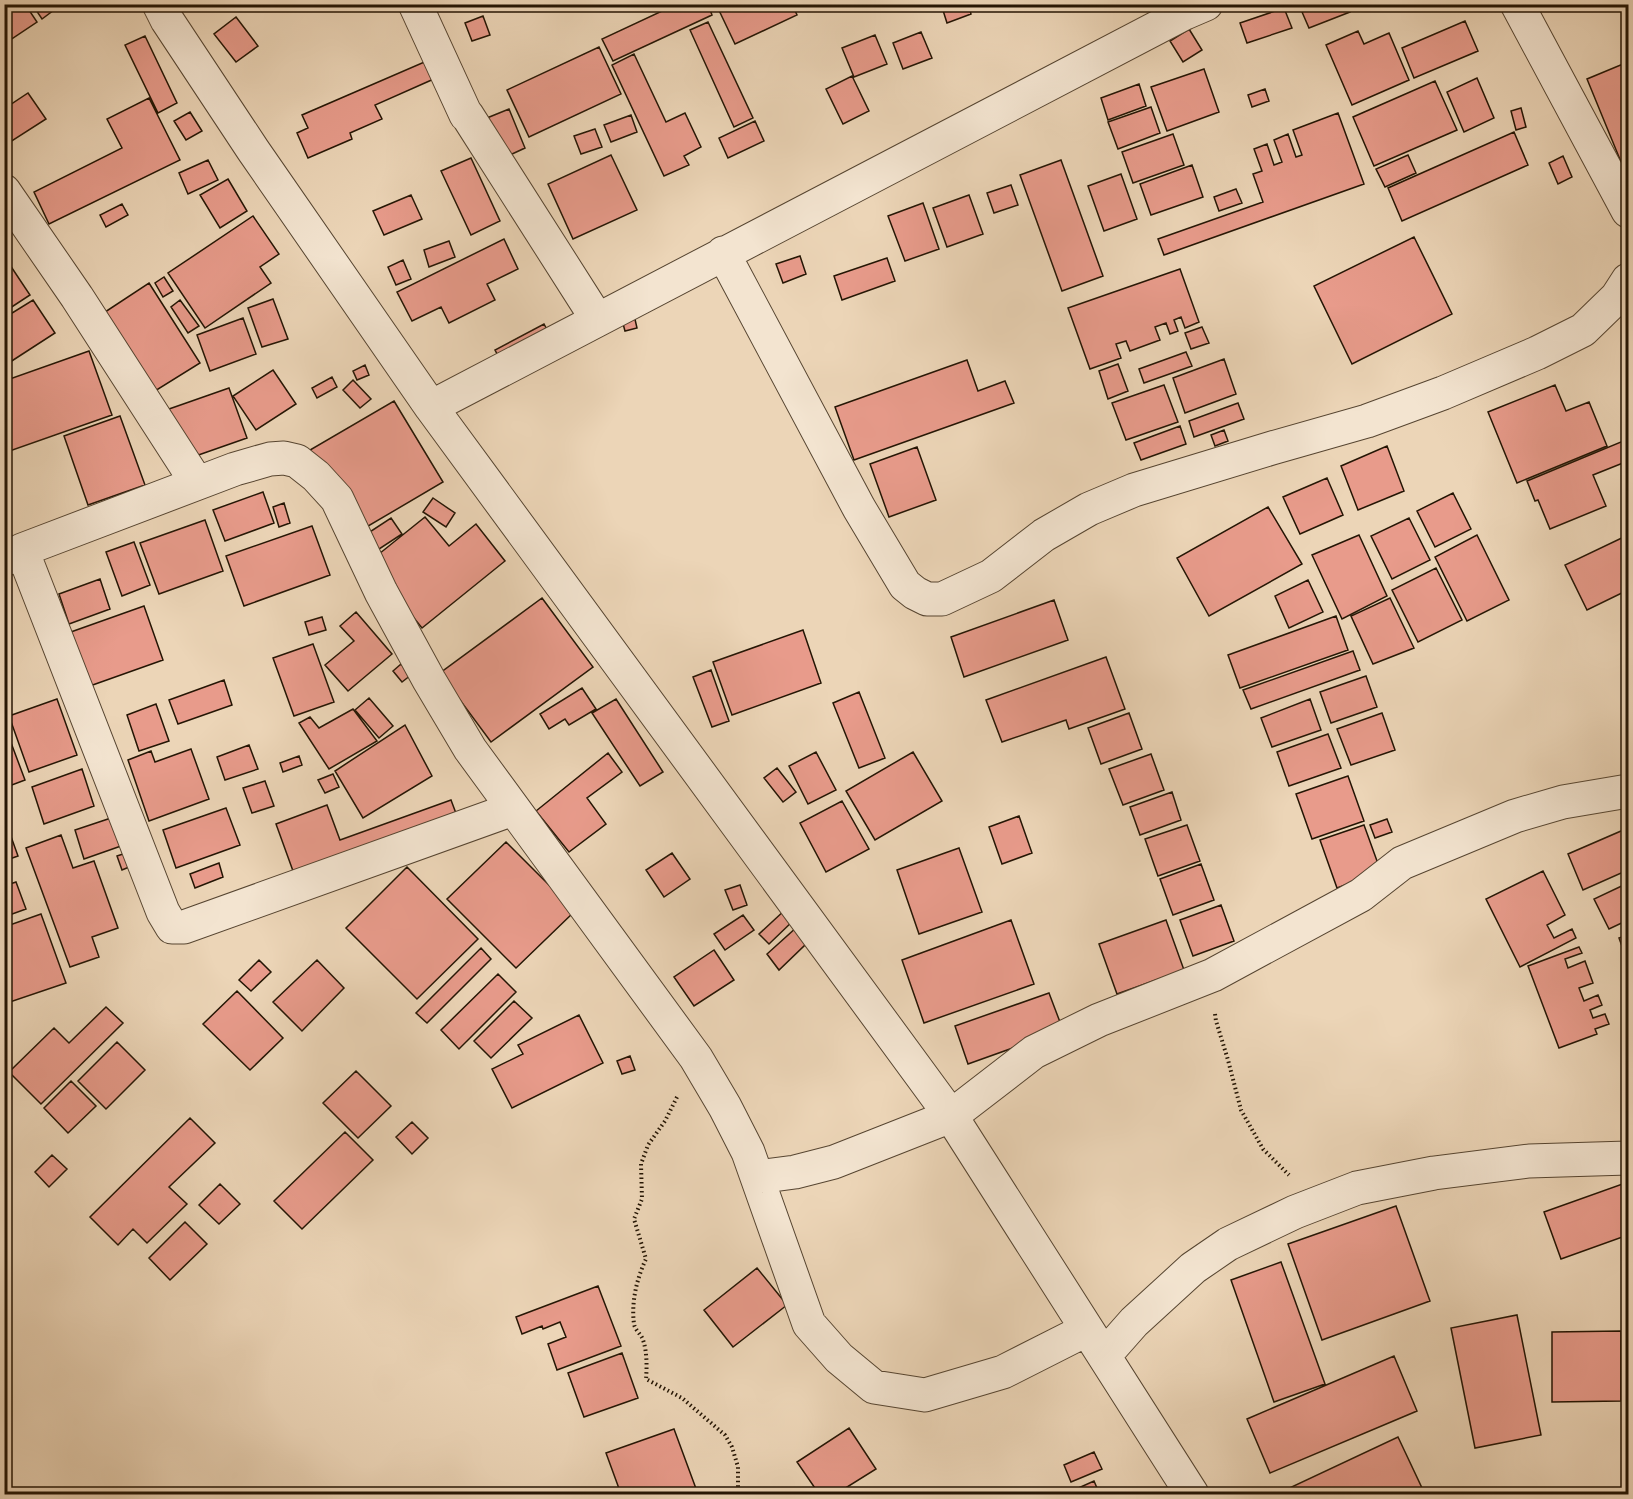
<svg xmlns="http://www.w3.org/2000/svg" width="1633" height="1499" font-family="'Sorts Mill Goudy',serif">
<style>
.building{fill:#e89b8b;stroke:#241504;stroke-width:1.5}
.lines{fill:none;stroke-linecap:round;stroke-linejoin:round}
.minor-casing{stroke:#564531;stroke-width:35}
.path{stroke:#241504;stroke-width:4;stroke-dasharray:1.5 3;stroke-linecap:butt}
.minor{stroke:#f3e4d0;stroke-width:33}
</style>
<rect width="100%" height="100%" fill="#ecd5b7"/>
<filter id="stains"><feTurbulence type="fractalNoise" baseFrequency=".00333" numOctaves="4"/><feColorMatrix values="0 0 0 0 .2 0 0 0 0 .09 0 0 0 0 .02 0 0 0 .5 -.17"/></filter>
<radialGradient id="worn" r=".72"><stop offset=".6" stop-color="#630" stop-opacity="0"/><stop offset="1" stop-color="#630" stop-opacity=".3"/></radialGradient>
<path class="building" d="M 15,4 L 25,4 L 37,22 L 4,44 L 4,11 Z
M 32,4 L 62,4 L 42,19 Z
M 677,4 L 708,4 L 712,15 L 613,61 L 602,39 Z
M 716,4 L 792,4 L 797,15 L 735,44 Z
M 941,4 L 968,4 L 971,14 L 947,23 Z
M 1320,4 L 1347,4 L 1350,12 L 1309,28 L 1302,12 Z
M 1284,8 L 1292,28 L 1247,43 L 1240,23 Z
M 483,16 L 490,35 L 472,41 L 465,23 Z
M 236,17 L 258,46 L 236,62 L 214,34 Z
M 1465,21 L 1478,51 L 1414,78 L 1402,48 Z
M 708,22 L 753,118 L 734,127 L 690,30 Z
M 1189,29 L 1202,50 L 1183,62 L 1170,41 Z
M 1358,31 L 1364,44 L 1389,33 L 1409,80 L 1352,105 L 1326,45 Z
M 921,32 L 932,58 L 903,69 L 893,43 Z
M 875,35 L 887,64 L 854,77 L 842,48 Z
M 145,36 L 177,103 L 158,113 L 125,45 Z
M 599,47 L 621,94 L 529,137 L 507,90 Z
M 634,54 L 666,122 L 685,113 L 701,147 L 684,156 L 689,165 L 664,176 L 612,65 Z
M 429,60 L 436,78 L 375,105 L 382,119 L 350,133 L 352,139 L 308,158 L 297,133 L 308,128 L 302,115 Z
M 1623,64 L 1628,78 L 1628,179 L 1587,79 Z
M 1204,69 L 1219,112 L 1167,131 L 1151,87 Z
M 852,76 L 869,111 L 843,124 L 826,89 Z
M 1477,78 L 1494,118 L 1464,132 L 1447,92 Z
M 1435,81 L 1457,130 L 1374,166 L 1353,117 Z
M 1139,84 L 1146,106 L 1108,120 L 1101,98 Z
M 1265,89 L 1269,101 L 1252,107 L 1248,95 Z
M 28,93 L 46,119 L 4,146 L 4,109 Z
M 149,98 L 180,160 L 49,224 L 34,192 L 122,148 L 107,119 Z
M 1151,107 L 1160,133 L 1118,149 L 1108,122 Z
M 1521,108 L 1526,127 L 1516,130 L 1511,111 Z
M 509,109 L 525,148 L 499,160 L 482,120 Z
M 190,112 L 202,131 L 186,140 L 174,121 Z
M 1338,113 L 1364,184 L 1164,255 L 1158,239 L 1263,202 L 1253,174 L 1262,171 L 1254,149 L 1267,144 L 1274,165 L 1282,162 L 1274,140 L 1288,134 L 1296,157 L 1302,155 L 1293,130 Z
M 631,115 L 637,132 L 611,142 L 604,125 Z
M 755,121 L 764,141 L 728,158 L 719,138 Z
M 595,129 L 602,147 L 581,154 L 574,136 Z
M 1514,132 L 1528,165 L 1402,221 L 1388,188 Z
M 1173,134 L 1184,165 L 1133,183 L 1122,152 Z
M 611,155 L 637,210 L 573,239 L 548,184 Z
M 1408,155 L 1416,173 L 1385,187 L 1376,169 Z
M 1563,156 L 1572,177 L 1558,184 L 1549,163 Z
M 471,158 L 500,221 L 471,235 L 441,171 Z
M 208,160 L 218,180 L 188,194 L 179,173 Z
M 1061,160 L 1103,276 L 1062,291 L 1020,175 Z
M 1192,165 L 1203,197 L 1151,215 L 1140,184 Z
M 1121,174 L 1137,219 L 1104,231 L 1088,186 Z
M 228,179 L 247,211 L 220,228 L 200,195 Z
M 1011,185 L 1018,205 L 994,213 L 987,193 Z
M 1236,189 L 1242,203 L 1219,211 L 1214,197 Z
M 411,195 L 422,219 L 384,235 L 373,211 Z
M 969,195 L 983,234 L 947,247 L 933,208 Z
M 923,203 L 939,249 L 905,261 L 888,216 Z
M 122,204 L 128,215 L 106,227 L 100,215 Z
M 253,216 L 279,254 L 260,267 L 271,283 L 205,328 L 168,273 Z
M 1414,237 L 1452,314 L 1352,364 L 1314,286 Z
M 504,239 L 518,269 L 487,284 L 495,300 L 449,323 L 441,307 L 412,321 L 397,292 Z
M 449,241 L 455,257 L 429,267 L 424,250 Z
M 800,256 L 806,274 L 783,283 L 776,264 Z
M 887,258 L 895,281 L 842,300 L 834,276 Z
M 6,259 L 30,295 L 4,312 L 4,260 Z
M 403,260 L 411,279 L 396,285 L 388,267 Z
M 1180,269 L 1199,322 L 1185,328 L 1181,317 L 1174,320 L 1178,331 L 1170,334 L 1166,323 L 1155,327 L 1160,340 L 1130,351 L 1126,341 L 1116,344 L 1121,358 L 1090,369 L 1068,308 Z
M 164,277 L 173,291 L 163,297 L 155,283 Z
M 149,283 L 200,363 L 155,391 L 105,312 Z
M 273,299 L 288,339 L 262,347 L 248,308 Z
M 33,300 L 55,333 L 4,366 L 4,318 Z
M 180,300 L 199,326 L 188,333 L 171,307 Z
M 634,315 L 637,328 L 625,331 L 622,320 Z
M 243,318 L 256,354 L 210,371 L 197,335 Z
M 544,324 L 552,339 L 503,365 L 495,350 Z
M 1202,327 L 1209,343 L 1191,349 L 1185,333 Z
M 89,351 L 112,415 L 4,453 L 4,381 Z
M 1186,352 L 1192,366 L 1144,383 L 1139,369 Z
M 1224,359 L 1236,394 L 1185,413 L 1173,378 Z
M 967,360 L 978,391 L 1005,381 L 1014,403 L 854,460 L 835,407 Z
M 1118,364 L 1128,391 L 1108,399 L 1099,371 Z
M 365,365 L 369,375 L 357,380 L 353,371 Z
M 273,370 L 296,404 L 256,430 L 233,396 Z
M 332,377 L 337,387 L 317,398 L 312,388 Z
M 353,380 L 371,399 L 360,408 L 343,390 Z
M 1164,385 L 1178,422 L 1126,440 L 1112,403 Z
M 1555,385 L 1566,411 L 1589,402 L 1607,446 L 1517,483 L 1488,412 Z
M 229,388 L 247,438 L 187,459 L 169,409 Z
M 394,401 L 443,482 L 358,532 L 310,450 Z
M 1238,403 L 1244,419 L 1194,437 L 1189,421 Z
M 120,416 L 145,485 L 88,505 L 64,436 Z
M 1180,426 L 1186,444 L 1141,460 L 1134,443 Z
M 1224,430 L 1228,441 L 1215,446 L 1211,435 Z
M 1628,439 L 1628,461 L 1593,475 L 1606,506 L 1550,529 L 1538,500 L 1535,501 L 1527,481 Z
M 1387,446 L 1404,491 L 1358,510 L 1341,466 Z
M 917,447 L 936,500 L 889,517 L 870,464 Z
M 1327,478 L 1343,515 L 1300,534 L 1283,497 Z
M 263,492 L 274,523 L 225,541 L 213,510 Z
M 1453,493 L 1471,529 L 1435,547 L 1417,511 Z
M 433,498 L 455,513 L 446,527 L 423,512 Z
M 284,503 L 290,523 L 279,527 L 273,507 Z
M 1268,507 L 1302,564 L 1209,616 L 1177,558 Z
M 425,517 L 449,546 L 476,524 L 505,561 L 422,628 L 369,562 Z
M 391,518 L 402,534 L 370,555 L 359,539 Z
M 1409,518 L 1430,560 L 1392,579 L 1371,536 Z
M 205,520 L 223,571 L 159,594 L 140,543 Z
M 312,526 L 330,575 L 244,606 L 226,556 Z
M 1359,535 L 1387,596 L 1342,619 L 1312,555 Z
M 1477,535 L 1509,600 L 1467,621 L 1435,557 Z
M 1628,535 L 1628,590 L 1587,610 L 1565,565 Z
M 134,542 L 150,585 L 122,596 L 106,552 Z
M 1436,568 L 1462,620 L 1418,642 L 1392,590 Z
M 100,579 L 110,609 L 69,624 L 59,594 Z
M 1308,580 L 1323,612 L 1289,628 L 1275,596 Z
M 542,598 L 593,667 L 491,742 L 440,673 Z
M 1390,598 L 1414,648 L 1373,664 L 1351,616 Z
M 1054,600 L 1068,640 L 964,677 L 951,637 Z
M 144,606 L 163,660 L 87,687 L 68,633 Z
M 356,612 L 392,654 L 348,691 L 325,665 L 354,641 L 340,626 Z
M 1336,616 L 1348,650 L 1240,688 L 1228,655 Z
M 322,617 L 326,630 L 309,635 L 305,622 Z
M 803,630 L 821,683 L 732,715 L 713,662 Z
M 313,644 L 334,702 L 294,716 L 273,658 Z
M 1353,651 L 1360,670 L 1251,709 L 1243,690 Z
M 1106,657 L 1125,709 L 1069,729 L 1066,720 L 1002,742 L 986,700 Z
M 401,664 L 411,675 L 402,682 L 393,671 Z
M 711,670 L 729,721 L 712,727 L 693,677 Z
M 1366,676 L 1377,707 L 1331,723 L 1320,692 Z
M 224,680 L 232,705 L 178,724 L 169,700 Z
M 582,688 L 596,709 L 569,725 L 565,719 L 549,729 L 540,714 Z
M 859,692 L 885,758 L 859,768 L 833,703 Z
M 369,698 L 393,726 L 379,738 L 355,710 Z
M 57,699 L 77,755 L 29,772 L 9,716 Z
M 616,699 L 663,772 L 640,786 L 592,713 Z
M 1310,699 L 1321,730 L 1272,747 L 1261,718 Z
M 156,704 L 169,741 L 139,751 L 127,715 Z
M 353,709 L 377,741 L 329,769 L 299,723 L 310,717 L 319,728 Z
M 1129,713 L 1142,749 L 1101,764 L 1088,728 Z
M 1382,713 L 1395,750 L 1351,765 L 1337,729 Z
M 4,724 L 25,780 L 4,788 Z
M 405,725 L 432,776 L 363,818 L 335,771 Z
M 1328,734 L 1341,768 L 1289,786 L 1277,752 Z
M 249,745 L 258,769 L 225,780 L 217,757 Z
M 191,749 L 209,799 L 149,821 L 128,760 L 151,751 L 155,762 Z
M 816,752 L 836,790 L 808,804 L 789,766 Z
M 913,752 L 942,801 L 875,840 L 846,791 Z
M 608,753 L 622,772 L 587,798 L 606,824 L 569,852 L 536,811 Z
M 1151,754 L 1164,790 L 1123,805 L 1109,769 Z
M 299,756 L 302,765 L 283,772 L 280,763 Z
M 777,768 L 796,792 L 783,802 L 764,778 Z
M 82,769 L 94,806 L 44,824 L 32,787 Z
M 333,774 L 339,787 L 325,793 L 318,780 Z
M 1348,776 L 1364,821 L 1312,839 L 1296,794 Z
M 265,781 L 274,806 L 252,813 L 243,788 Z
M 1172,792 L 1181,820 L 1140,835 L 1130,807 Z
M 451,800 L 460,824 L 297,882 L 276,824 L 327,805 L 340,840 Z
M 842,801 L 869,849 L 826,872 L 800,823 Z
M 226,808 L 240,845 L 176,868 L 163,830 Z
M 1019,816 L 1032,853 L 1002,864 L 989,827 Z
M 4,817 L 18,856 L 4,861 Z
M 111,818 L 121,846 L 84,859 L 75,830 Z
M 1387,819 L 1392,832 L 1375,838 L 1370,825 Z
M 1187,825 L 1200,861 L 1158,876 L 1145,839 Z
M 1364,825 L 1381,872 L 1337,888 L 1320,840 Z
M 1628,828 L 1628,870 L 1583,890 L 1568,854 Z
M 61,835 L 73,868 L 94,861 L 118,928 L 92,937 L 99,957 L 70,967 L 26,848 Z
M 506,842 L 575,911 L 516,968 L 447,899 Z
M 959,848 L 982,912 L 919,934 L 897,870 Z
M 129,852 L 134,865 L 122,870 L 117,856 Z
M 672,853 L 690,879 L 664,897 L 646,870 Z
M 219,863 L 223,877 L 195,888 L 190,874 Z
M 1201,864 L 1214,900 L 1173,915 L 1160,879 Z
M 407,867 L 478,939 L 417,999 L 346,928 Z
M 1543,871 L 1565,915 L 1547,925 L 1554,938 L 1572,929 L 1576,938 L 1520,967 L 1486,899 Z
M 16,882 L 26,909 L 4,917 L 4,886 Z
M 1628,883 L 1628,920 L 1609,929 L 1594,899 Z
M 740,885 L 747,905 L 733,910 L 725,890 Z
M 1221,905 L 1234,941 L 1193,956 L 1180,920 Z
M 786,909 L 795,919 L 769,944 L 759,934 Z
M 41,914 L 66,983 L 4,1004 L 4,927 Z
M 743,915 L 754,930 L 725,950 L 714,934 Z
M 1011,920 L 1034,984 L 924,1023 L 902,960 Z
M 1166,920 L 1184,970 L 1117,994 L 1099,944 Z
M 797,927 L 806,944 L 779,970 L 767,954 Z
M 1628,935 L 1628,963 L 1619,938 Z
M 1579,947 L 1582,953 L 1565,959 L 1568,968 L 1585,961 L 1593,983 L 1579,988 L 1584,1001 L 1598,995 L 1602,1005 L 1590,1010 L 1593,1018 L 1605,1014 L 1609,1024 L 1595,1029 L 1597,1034 L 1559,1048 L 1528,966 Z
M 481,948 L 491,959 L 427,1023 L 416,1013 Z
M 714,950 L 734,980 L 694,1006 L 674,977 Z
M 259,960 L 271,972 L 251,991 L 239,980 Z
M 317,960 L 344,988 L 302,1031 L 273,1002 Z
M 498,974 L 516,992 L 459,1049 L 441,1030 Z
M 237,991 L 283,1038 L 250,1070 L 203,1024 Z
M 1049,993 L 1063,1030 L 968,1064 L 955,1026 Z
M 514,1001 L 532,1018 L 491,1058 L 474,1041 Z
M 106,1007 L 123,1023 L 41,1104 L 9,1072 L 54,1028 L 69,1043 Z
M 579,1015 L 603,1063 L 512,1108 L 492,1069 L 523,1054 L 518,1045 Z
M 117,1042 L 145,1070 L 106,1109 L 78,1081 Z
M 630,1056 L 635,1070 L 622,1074 L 617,1061 Z
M 356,1071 L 391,1106 L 358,1138 L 323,1103 Z
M 71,1081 L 96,1106 L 68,1133 L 44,1108 Z
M 190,1118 L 215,1143 L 169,1187 L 187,1204 L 147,1243 L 133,1229 L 118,1245 L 90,1217 Z
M 412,1122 L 428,1138 L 412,1154 L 396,1137 Z
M 345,1132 L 373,1160 L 302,1229 L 274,1201 Z
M 52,1155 L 67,1169 L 49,1187 L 35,1172 Z
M 1628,1182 L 1628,1235 L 1561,1259 L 1544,1212 Z
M 220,1184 L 240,1204 L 219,1224 L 199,1205 Z
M 1396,1206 L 1430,1301 L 1322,1340 L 1288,1244 Z
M 185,1222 L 207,1244 L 170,1280 L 149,1258 Z
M 1281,1262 L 1325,1384 L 1274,1402 L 1231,1280 Z
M 757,1268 L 787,1305 L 733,1347 L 704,1310 Z
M 598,1286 L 621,1346 L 557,1370 L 548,1344 L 566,1337 L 560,1322 L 543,1329 L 542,1326 L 522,1334 L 516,1317 Z
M 1517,1315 L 1541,1435 L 1475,1448 L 1451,1328 Z
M 1621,1331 L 1621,1401 L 1552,1402 L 1552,1332 Z
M 622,1353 L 638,1398 L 584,1417 L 568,1373 Z
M 1394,1356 L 1417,1411 L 1270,1473 L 1247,1419 Z
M 849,1428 L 876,1469 L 836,1494 L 819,1494 L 797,1462 Z
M 674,1429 L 698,1494 L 621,1494 L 606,1453 Z
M 1398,1437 L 1422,1488 L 1409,1494 L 1285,1494 L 1283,1491 Z
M 1094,1452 L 1102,1469 L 1071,1482 L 1064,1465 Z
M 1094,1481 L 1097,1488 L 1083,1494 L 1065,1494 Z"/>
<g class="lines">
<defs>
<path id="minor" d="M 159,4 L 167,20 L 253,150 L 431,407 L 951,1116 L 1192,1494
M 415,4 L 466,115 L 467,115 L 597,319 L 596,319
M 1517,4 L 1628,211
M 4,191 L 77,297 L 197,483
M 723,253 L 859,508 L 905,585 L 915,593 L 927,599 L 942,599 L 991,576 L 1044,535 L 1089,509 L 1134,490 L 1272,448 L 1367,421 L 1443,393 L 1537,353 L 1583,330 L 1617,297 L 1628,280
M 431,407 L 1185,13 L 1206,4
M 22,550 L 163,912 L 172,927 L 184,927 L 513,809
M 4,560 L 22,550 L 235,469 L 270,459 L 284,458 L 297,461 L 316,476 L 337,499 L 381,592 L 429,680 L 470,749 L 696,1058 L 725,1107 L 748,1152 L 809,1324 L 839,1358 L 874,1387 L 925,1395 L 1003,1372 L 1086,1330
M 757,1177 L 795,1172 L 834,1162 L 951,1116 L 1034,1052 L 1099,1020 L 1213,975 L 1361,895 L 1402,863 L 1515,816 L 1563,802 L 1628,791
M 1104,1356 L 1134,1322 L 1193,1268 L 1228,1244 L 1295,1212 L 1357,1188 L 1434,1173 L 1529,1161 L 1628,1158"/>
</defs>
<use href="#minor" class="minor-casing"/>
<path class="path" d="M 1215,1014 L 1216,1021 L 1228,1060 L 1241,1110 L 1263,1149 L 1289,1175
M 677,1097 L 665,1121 L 648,1145 L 641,1164 L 642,1199 L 634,1219 L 646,1259 C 637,1278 631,1302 634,1324 C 635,1330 641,1334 643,1340 C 647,1351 647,1367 646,1379 L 682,1398 L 725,1435 L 732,1447 L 738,1467 L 738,1494"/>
<use href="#minor" class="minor"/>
</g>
<rect width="1633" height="1499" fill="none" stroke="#ecd5b7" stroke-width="24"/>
<rect x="6" y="6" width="1621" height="1487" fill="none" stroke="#241504" stroke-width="3"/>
<rect x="12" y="12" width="1609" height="1475" fill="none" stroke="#241504" stroke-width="1.5"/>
<rect width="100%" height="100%" filter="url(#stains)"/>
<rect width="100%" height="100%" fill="url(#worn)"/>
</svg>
